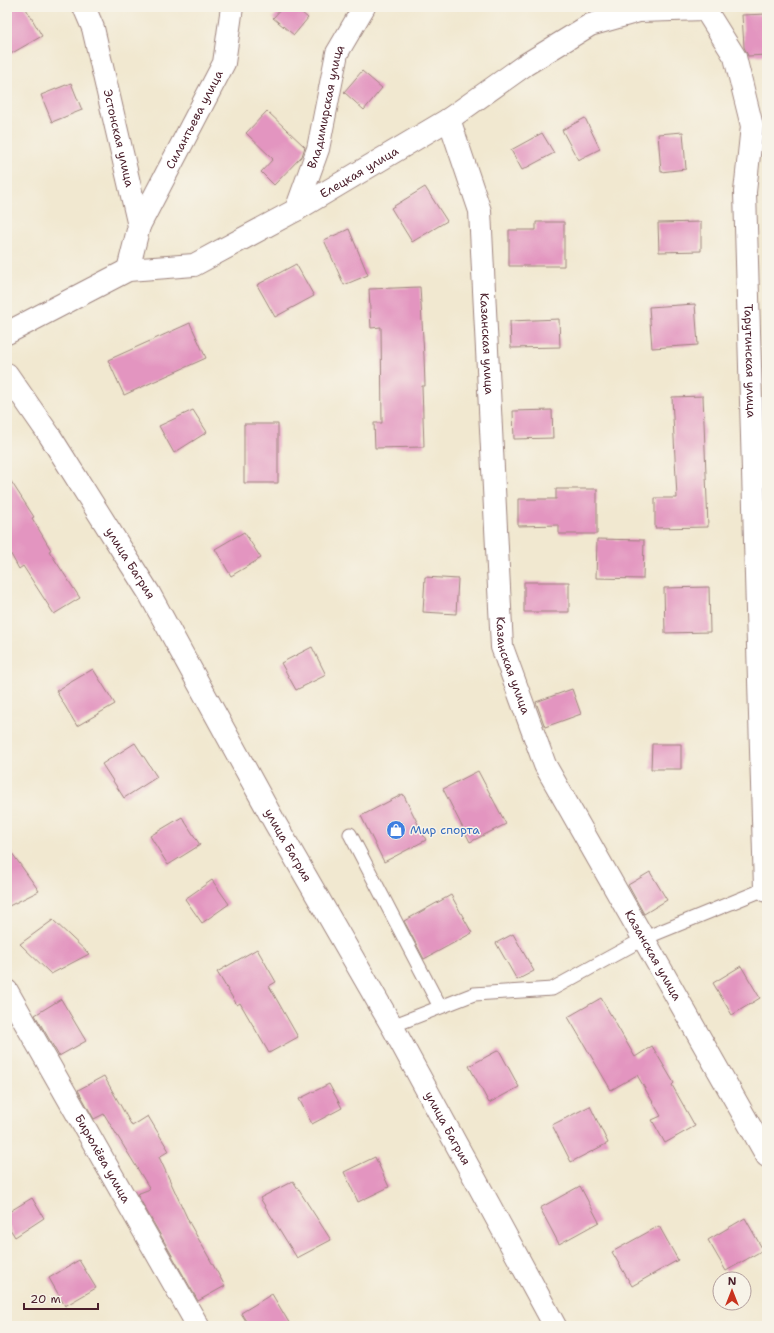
<svg xmlns="http://www.w3.org/2000/svg" width="774" height="1333" font-family="'Shantell Sans',sans-serif">
<style>
.building{fill:#e395c0}
.lines{fill:none;stroke-linecap:round;stroke-linejoin:round}
.service-casing{stroke:#9e847e;stroke-width:15}
.minor-casing{stroke:#9e847e;stroke-width:24}
.primary-casing{stroke:#9e847e;stroke-width:24}
.service{stroke:#fff;stroke-width:13}
.minor{stroke:#fff;stroke-width:22}
.primary{stroke:#fff;stroke-width:22}
.labels{text-anchor:middle;dominant-baseline:central;stroke-width:3;stroke-linejoin:round;paint-order:stroke}
.street-label{font-size:12px;fill:#4a1f2b;stroke:#f7f3e8}
.shop-label{font-size:12px;fill:#366cbe;stroke:#f7f3e8;text-anchor:start}
</style>
<rect width="100%" height="100%" fill="#f7f3e8"/>
<filter id="ink" filterUnits="userSpaceOnUse"><feTurbulence type="fractalNoise" baseFrequency=".025" numOctaves="2"/><feDisplacementMap in="SourceGraphic" scale="8" xChannelSelector="R" yChannelSelector="G"/><feConvolveMatrix kernelMatrix="1 2 1 2 8 2 1 2 1" color-interpolation-filters="sRGB"/></filter>
<filter id="wash" filterUnits="userSpaceOnUse"><feTurbulence type="fractalNoise" baseFrequency=".012" numOctaves="4" result="noise"/><feDisplacementMap in="SourceGraphic" scale="16" xChannelSelector="R" yChannelSelector="G"/><feGaussianBlur stdDeviation="0.9" result="paint"/><feColorMatrix in="noise" values="0 0 0 0 0 0 0 0 0 0 0 0 0 0 0 0 0 1.4 0 .05"/><feComposite in="paint" operator="in"/></filter>
<g filter="url(#wash)">
<rect width="100%" height="100%" fill="#f1e8d0"/>
<g id="blocks">
<path class="building" d="M 7,7 L 25,7 L 42,36 L 7,56 Z
M 283,7 L 295,7 L 308,18 L 294,35 L 273,18 Z
M 767,14 L 767,55 L 748,56 L 744,47 L 742,15 Z
M 362,71 L 382,88 L 364,110 L 344,92 Z
M 71,83 L 82,110 L 52,122 L 41,95 Z
M 267,111 L 305,147 L 302,156 L 274,185 L 261,172 L 273,159 L 246,133 Z
M 585,118 L 600,149 L 578,160 L 562,130 Z
M 683,132 L 686,169 L 661,172 L 658,134 Z
M 542,133 L 554,153 L 522,170 L 511,150 Z
M 425,187 L 447,221 L 412,242 L 391,208 Z
M 536,222 L 564,222 L 564,266 L 509,266 L 509,230 L 536,230 Z
M 701,222 L 701,251 L 659,252 L 658,223 Z
M 349,229 L 368,275 L 344,285 L 324,240 Z
M 296,264 L 314,296 L 275,317 L 257,285 Z
M 420,287 L 424,356 L 425,386 L 422,386 L 424,447 L 375,448 L 374,423 L 382,423 L 381,327 L 371,328 L 369,289 Z
M 695,304 L 698,345 L 652,348 L 649,307 Z
M 559,319 L 560,347 L 511,348 L 510,321 Z
M 190,323 L 206,358 L 124,395 L 108,360 Z
M 703,396 L 708,527 L 655,528 L 655,498 L 677,498 L 672,397 Z
M 193,410 L 207,432 L 174,453 L 159,426 Z
M 552,410 L 553,438 L 514,439 L 513,411 Z
M 244,424 L 278,424 L 278,483 L 244,483 Z
M 7,475 L 34,517 L 32,518 L 51,550 L 49,551 L 80,598 L 54,614 L 23,566 L 19,569 L 7,547 Z
M 556,489 L 597,489 L 597,534 L 559,534 L 559,525 L 518,526 L 518,499 L 556,499 Z
M 244,532 L 261,558 L 231,576 L 215,549 Z
M 597,539 L 644,540 L 643,579 L 596,578 Z
M 425,577 L 458,579 L 456,614 L 423,612 Z
M 524,582 L 569,582 L 569,612 L 524,612 Z
M 709,587 L 710,632 L 665,633 L 664,588 Z
M 312,647 L 326,675 L 296,690 L 281,663 Z
M 93,669 L 115,704 L 77,726 L 56,691 Z
M 572,689 L 581,714 L 545,727 L 536,702 Z
M 135,743 L 157,777 L 124,798 L 102,764 Z
M 652,744 L 681,744 L 681,769 L 651,769 Z
M 478,771 L 506,824 L 470,842 L 443,789 Z
M 403,794 L 426,840 L 384,862 L 361,816 Z
M 182,817 L 200,845 L 168,865 L 150,836 Z
M 7,846 L 39,891 L 7,907 Z
M 650,872 L 667,900 L 644,914 L 628,885 Z
M 212,880 L 229,904 L 202,923 L 185,899 Z
M 451,895 L 472,933 L 424,959 L 404,921 Z
M 53,920 L 89,954 L 51,974 L 20,944 Z
M 513,934 L 534,971 L 517,980 L 496,943 Z
M 257,949 L 276,982 L 269,986 L 298,1037 L 269,1053 L 240,1003 L 237,1005 L 217,972 Z
M 741,966 L 760,998 L 732,1015 L 713,983 Z
M 601,998 L 635,1057 L 652,1046 L 674,1083 L 672,1085 L 695,1126 L 665,1143 L 652,1120 L 661,1116 L 637,1075 L 611,1090 L 568,1017 Z
M 61,999 L 86,1041 L 59,1056 L 35,1015 Z
M 499,1050 L 519,1087 L 489,1103 L 469,1066 Z
M 104,1076 L 132,1126 L 148,1116 L 169,1151 L 159,1157 L 190,1224 L 225,1286 L 198,1301 L 137,1194 L 150,1189 L 104,1114 L 94,1119 L 78,1090 Z
M 329,1084 L 342,1108 L 312,1124 L 299,1099 Z
M 590,1106 L 608,1143 L 571,1162 L 552,1125 Z
M 375,1157 L 389,1187 L 358,1202 L 344,1172 Z
M 293,1181 L 331,1240 L 297,1258 L 260,1198 Z
M 580,1186 L 599,1222 L 559,1244 L 540,1208 Z
M 32,1198 L 44,1218 L 15,1237 L 7,1224 L 7,1213 Z
M 745,1218 L 763,1250 L 726,1271 L 708,1240 Z
M 659,1226 L 678,1260 L 632,1286 L 612,1252 Z
M 79,1260 L 96,1288 L 65,1306 L 49,1278 Z
M 272,1294 L 291,1326 L 249,1326 L 241,1313 Z"/>
</g>
</g>
<g filter="url(#ink)">
<use href="#blocks" fill-opacity="0" stroke="#9e847e" stroke-width="1"/>
<g class="lines">
<defs>
<path id="service" d="M 350,834 L 440,1007
M 392,1026 L 474,994 L 552,989 L 645,938 L 765,889"/>
<g id="minor">
<path id="s1" d="M 84,7 L 93,28 L 139,226 L 128,270"/>
<path id="s2" d="M 449,119 L 480,211 L 502,647 L 545,765 L 767,1156"/>
<path id="s3" d="M 296,210 L 318,149 L 337,53 L 364,7"/>
<path id="s4" d="M 139,226 L 224,63 L 232,7"/>
<path id="s5" d="M 7,333 L 128,270 L 194,265 L 296,210 L 449,119 L 525,65 L 590,25 L 639,11 L 705,9 L 735,57 L 752,126 L 745,192 L 765,889 L 767,891"/>
<path id="s6" d="M 7,991 L 198,1326"/>
</g>
<g id="primary">
<path id="s7" d="M 7,374 L 50,436 L 149,593 L 275,823 L 392,1026 L 555,1326"/>
</g>
</defs>
<use href="#service" class="service-casing"/>
<use href="#minor" class="minor-casing"/>
<use href="#primary" class="primary-casing"/>
<use href="#service" class="service"/>
<use href="#minor" class="minor"/>
<use href="#primary" class="primary"/>
</g>
</g>
<defs>
<symbol id="shop-disc" viewBox="-11 -11 22 22"><circle r="9.5" fill="#3f7fe0" stroke="#f7f3e8"/><path d="M-5-2.5h2.3a2.7 3.5 0 0 1 5.4 0H5L5.5 6h-11ZM-1.5-2.5h3a1.5 2.3 0 0 0-3 0Z" fill="#fff"/></symbol>
</defs>
<g fill-rule="evenodd">
<use href="#shop-disc" x="385" y="819" width="22" height="22"/>
</g>
<g class="labels">
<g class="street-label">
<text stroke="none"><textPath href="#s3" startOffset="108">Владимирская улица</textPath></text>
<text stroke="none"><textPath href="#s4" startOffset="120">Силантьева улица</textPath></text>
<text stroke="none"><textPath href="#s1" startOffset="136">Эстонская улица</textPath></text>
<text stroke="none"><textPath href="#s5" startOffset="392">Елецкая улица</textPath></text>
<text stroke="none"><textPath href="#s2" startOffset="230">Казанская улица</textPath></text>
<text stroke="none"><textPath href="#s5" startOffset="1146">Тарутинская улица</textPath></text>
<text stroke="none"><textPath href="#s7" startOffset="226">улица Багрия</textPath></text>
<text stroke="none"><textPath href="#s2" startOffset="554">Казанская улица</textPath></text>
<text stroke="none"><textPath href="#s7" startOffset="549">улица Багрия</textPath></text>
<text stroke="none"><textPath href="#s2" startOffset="878">Казанская улица</textPath></text>
<text stroke="none"><textPath href="#s7" startOffset="874">улица Багрия</textPath></text>
<text stroke="none"><textPath href="#s6" startOffset="193">Бирюлёва улица</textPath></text>
</g>
<g class="shop-label">
<text x="410" y="830">Мир спорта</text>
</g>
</g>
<rect width="774" height="1333" fill="none" stroke="#f7f3e8" stroke-width="24"/>
<g transform="translate(732 1291)"><circle r="19" fill="#f7f3e8" stroke="#b29e9c"/>
<path d="M0-3L7 15L0 10L-7 15Z" fill="#c8321e"/>
<text y="-6" font-size="11" font-weight="bold" text-anchor="middle" fill="#4a1f2b">N</text>
</g>
<path d="M24 1303v6h74v-6" fill="none" stroke="#4a1f2b" stroke-width="2"/>
<text x="30" y="1303" font-size="12" fill="#4a1f2b" stroke="#f7f3e8" stroke-width="3" paint-order="stroke">20 m</text>
</svg>
